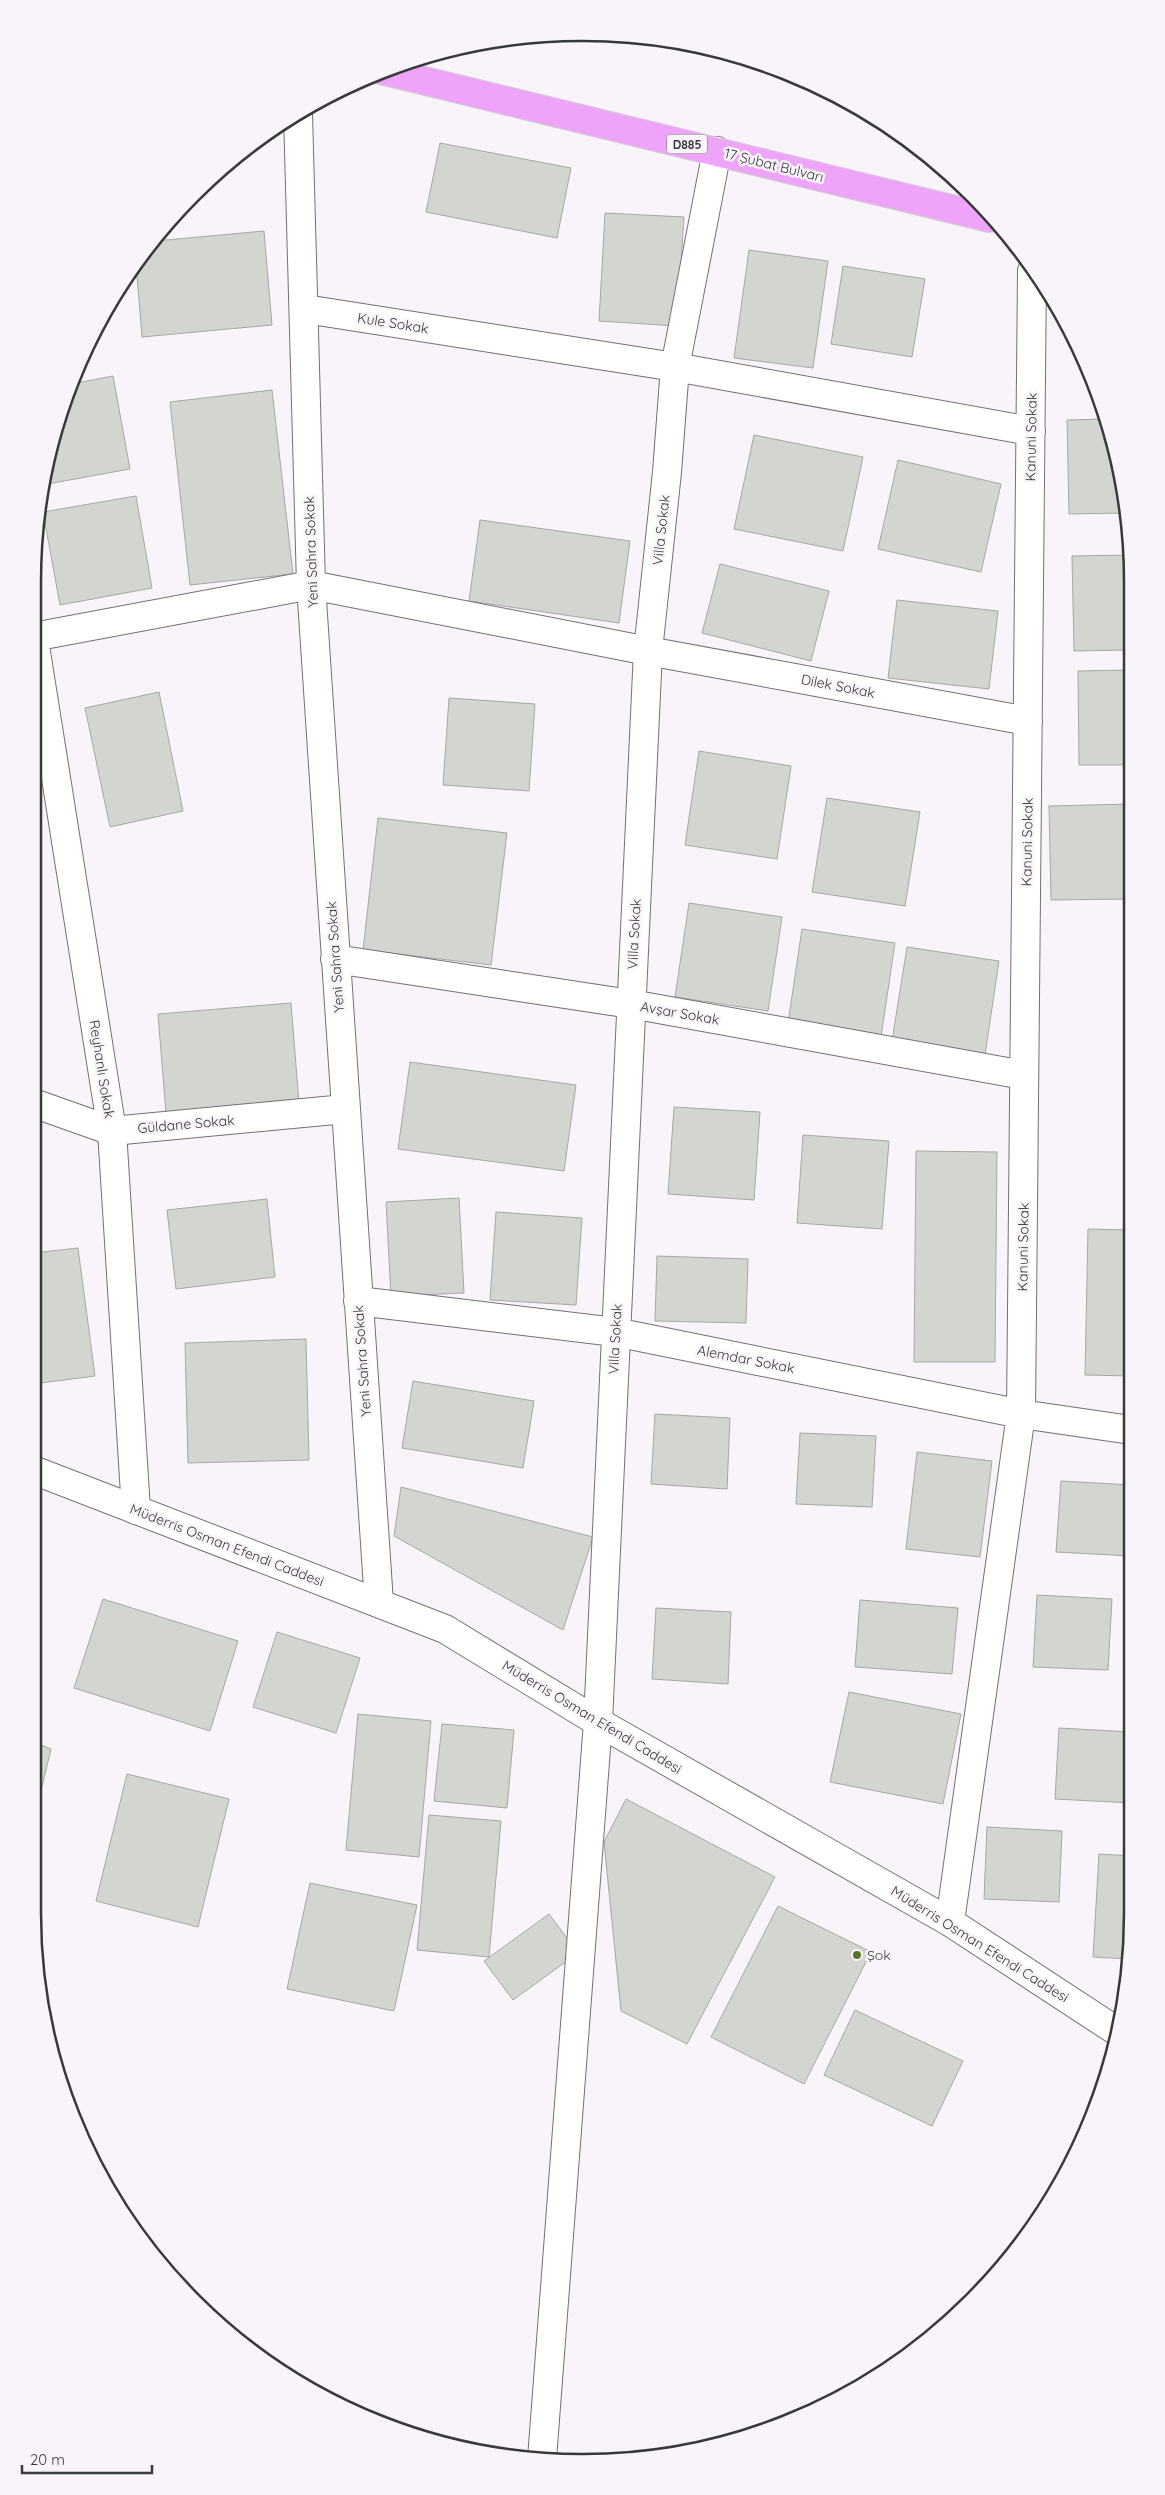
<svg xmlns="http://www.w3.org/2000/svg" width="1165" height="2495" font-family="Quicksand,sans-serif">
<style>
.building{fill:#d2d5d0;stroke:#a6a8a3}
.lines{fill:none;stroke-linecap:round;stroke-linejoin:round}
.minor-casing{stroke:#747074;stroke-width:30}
.secondary-casing{stroke:#747074;stroke-width:30}
.trunk-casing{stroke:#d3d3d4;stroke-width:30}
.minor{stroke:#fff;stroke-width:28}
.secondary{stroke:#fff;stroke-width:28}
.trunk{stroke:#eea4f8;stroke-width:28}
.poi-dot{fill:#57752b;stroke:#f9f4f9;stroke-width:2}
.labels{text-anchor:middle;dominant-baseline:central;stroke-width:5;stroke-linejoin:round;paint-order:stroke}
.shield{fill:#f9f4f9;stroke:#737073;stroke-width:1}
.shield-label{font-size:12px;font-weight:bold;fill:#39383a}
.street-label{font-size:14px;fill:#39383a;stroke:#f9f4f9}
.poi-label{font-size:14px;fill:#39383a;stroke:#f9f4f9;text-anchor:start}
.rim{fill:none;stroke:#39383a;stroke-width:2.5}
</style>
<rect width="100%" height="100%" fill="#f9f4f9"/>
<path class="building" d="M 440,143 L 571,168 L 557,238 L 426,212 Z
M 605,213 L 684,217 L 677,326 L 599,321 Z
M 264,231 L 272,325 L 142,337 L 136,264 L 155,241 Z
M 749,250 L 828,261 L 813,368 L 734,358 Z
M 843,266 L 925,279 L 912,357 L 831,344 Z
M 113,376 L 130,469 L 42,485 L 71,384 Z
M 272,390 L 293,574 L 190,585 L 170,402 Z
M 1103,419 L 1128,513 L 1069,514 L 1067,420 Z
M 754,435 L 863,457 L 843,551 L 734,529 Z
M 898,460 L 1001,484 L 981,572 L 878,549 Z
M 136,496 L 152,588 L 60,605 L 43,512 Z
M 480,520 L 630,541 L 619,623 L 469,601 Z
M 1128,555 L 1128,650 L 1074,651 L 1072,556 Z
M 720,564 L 829,591 L 811,661 L 702,633 Z
M 897,600 L 998,611 L 989,689 L 888,678 Z
M 1128,670 L 1129,765 L 1079,765 L 1078,671 Z
M 159,692 L 183,811 L 110,827 L 85,708 Z
M 449,698 L 535,704 L 529,791 L 443,785 Z
M 699,751 L 791,766 L 777,859 L 685,845 Z
M 827,798 L 920,812 L 905,906 L 812,892 Z
M 1129,804 L 1129,899 L 1051,900 L 1049,806 Z
M 378,818 L 507,833 L 491,965 L 363,950 Z
M 33,878 L 38,898 L 33,900 Z
M 689,903 L 782,917 L 768,1011 L 675,997 Z
M 802,929 L 895,943 L 881,1037 L 788,1023 Z
M 907,947 L 999,961 L 985,1055 L 892,1041 Z
M 33,988 L 39,1019 L 33,1021 Z
M 291,1003 L 299,1103 L 166,1114 L 158,1014 Z
M 410,1062 L 576,1085 L 564,1171 L 398,1149 Z
M 674,1107 L 760,1112 L 754,1200 L 668,1194 Z
M 803,1135 L 889,1141 L 882,1229 L 797,1223 Z
M 916,1151 L 997,1152 L 995,1362 L 914,1362 Z
M 459,1198 L 464,1293 L 391,1296 L 386,1202 Z
M 267,1199 L 275,1277 L 176,1289 L 167,1210 Z
M 496,1212 L 582,1218 L 576,1305 L 490,1300 Z
M 1088,1229 L 1130,1230 L 1131,1376 L 1085,1375 Z
M 78,1248 L 95,1376 L 33,1384 L 33,1253 Z
M 657,1256 L 748,1259 L 746,1323 L 655,1321 Z
M 306,1339 L 309,1460 L 188,1463 L 185,1343 Z
M 413,1381 L 534,1401 L 523,1468 L 402,1448 Z
M 655,1414 L 730,1418 L 727,1489 L 651,1484 Z
M 800,1433 L 876,1436 L 872,1507 L 796,1504 Z
M 917,1452 L 992,1461 L 980,1557 L 906,1549 Z
M 1061,1481 L 1131,1485 L 1131,1556 L 1056,1552 Z
M 401,1487 L 593,1537 L 563,1630 L 394,1536 Z
M 1037,1595 L 1112,1599 L 1108,1670 L 1033,1667 Z
M 103,1599 L 238,1641 L 210,1731 L 74,1688 Z
M 860,1600 L 958,1608 L 952,1674 L 855,1667 Z
M 656,1608 L 731,1612 L 728,1684 L 652,1679 Z
M 277,1632 L 360,1658 L 336,1733 L 253,1707 Z
M 849,1692 L 961,1714 L 943,1804 L 830,1782 Z
M 358,1714 L 431,1721 L 419,1857 L 346,1850 Z
M 442,1724 L 514,1730 L 507,1808 L 434,1801 Z
M 1059,1728 L 1132,1732 L 1131,1803 L 1055,1799 Z
M 33,1742 L 51,1749 L 33,1824 Z
M 127,1774 L 229,1799 L 198,1927 L 96,1901 Z
M 626,1799 L 775,1877 L 687,2044 L 621,2011 L 604,1842 Z
M 429,1815 L 501,1821 L 489,1957 L 417,1950 Z
M 987,1827 L 1062,1831 L 1059,1902 L 984,1899 Z
M 1099,1854 L 1132,1856 L 1132,1913 L 1128,1959 L 1093,1957 Z
M 310,1883 L 417,1905 L 394,2011 L 287,1989 Z
M 778,1906 L 871,1952 L 804,2084 L 711,2037 Z
M 549,1914 L 578,1953 L 513,2000 L 484,1961 Z
M 855,2010 L 963,2061 L 932,2126 L 824,2075 Z"/>
<g class="lines">
<defs>
<path id="minor" d="M 298,114 L 311,585 L 379,1603
M 305,309 L 675,367 L 1031,431
M 33,633 L 112,1131 L 136,1510
M 33,637 L 311,585 L 648,651 L 1028,721
M 335,959 L 631,1004 L 1024,1075
M 33,1103 L 112,1131 L 345,1109
M 358,1301 L 615,1332 L 1021,1414 L 1131,1430
M 950,1922 L 1021,1414 L 1032,271
M 542,2459 L 598,1722 L 648,651 L 667,472 L 675,367 L 717,151"/>
<path id="secondary" d="M 33,1470 L 445,1629 L 598,1722 L 950,1922 L 1118,2032"/>
<path id="trunk" d="M 384,71 L 989,218"/>
</defs>
<use href="#minor" class="minor-casing"/>
<use href="#secondary" class="secondary-casing"/>
<use href="#trunk" class="trunk-casing"/>
<use href="#minor" class="minor"/>
<use href="#secondary" class="secondary"/>
<use href="#trunk" class="trunk"/>
</g>
<circle class="poi-dot" cx="857" cy="1955" r="5"/>
<g class="labels">
<rect class="shield" x="667" y="134.5" width="40" height="19" rx="4"/>
<g class="shield-label">
<text x="687" y="144">D885</text>
</g>
<g class="street-label">
<text transform="translate(774 165) rotate(14)">17 Şubat Bulvarı</text>
<text transform="translate(393 323) rotate(9)">Kule Sokak</text>
<text transform="translate(1031 437) rotate(-89)">Kanuni Sokak</text>
<text transform="translate(661 530) rotate(-84)">Villa Sokak</text>
<text transform="translate(311 552) rotate(-92)">Yeni Sahra Sokak</text>
<text transform="translate(838 686) rotate(11)">Dilek Sokak</text>
<text transform="translate(1027 842) rotate(-89)">Kanuni Sokak</text>
<text transform="translate(634 934) rotate(-87)">Villa Sokak</text>
<text transform="translate(335 957) rotate(-94)">Yeni Sahra Sokak</text>
<text transform="translate(680 1013) rotate(10)">Avşar Sokak</text>
<text transform="translate(102 1069) rotate(81)">Reyhanlı Sokak</text>
<text transform="translate(186 1124) rotate(-5)">Güldane Sokak</text>
<text transform="translate(1023 1247) rotate(-89)">Kanuni Sokak</text>
<text transform="translate(615 1339) rotate(-87)">Villa Sokak</text>
<text transform="translate(746 1359) rotate(11)">Alemdar Sokak</text>
<text transform="translate(362 1361) rotate(-94)">Yeni Sahra Sokak</text>
<text transform="translate(227 1545) rotate(21)">Müderris Osman Efendi Caddesi</text>
<text transform="translate(592 1717) rotate(31)">Müderris Osman Efendi Caddesi</text>
<text transform="translate(980 1944) rotate(32)">Müderris Osman Efendi Caddesi</text>
</g>
<g class="poi-label">
<text x="867" y="1955">Şok</text>
</g>
</g>
<path d="M0 0H1165V2495H0ZM582 41H583A541 541 0 0 1 1124 582V1913A541 541 0 0 1 583 2454H582A541 541 0 0 1 41 1913V582A541 541 0 0 1 582 41Z" fill="#f9f4f9" fill-rule="evenodd"/>
<path class="rim" d="M582 41H583A541 541 0 0 1 1124 582V1913A541 541 0 0 1 583 2454H582A541 541 0 0 1 41 1913V582A541 541 0 0 1 582 41Z"/>
<path d="M22 2465v8h130v-8" fill="none" stroke="#39383a" stroke-width="2.5"/>
<text x="30" y="2465" font-size="15" fill="#39383a" stroke="#f9f4f9" stroke-width="4" paint-order="stroke">20 m</text>
</svg>
